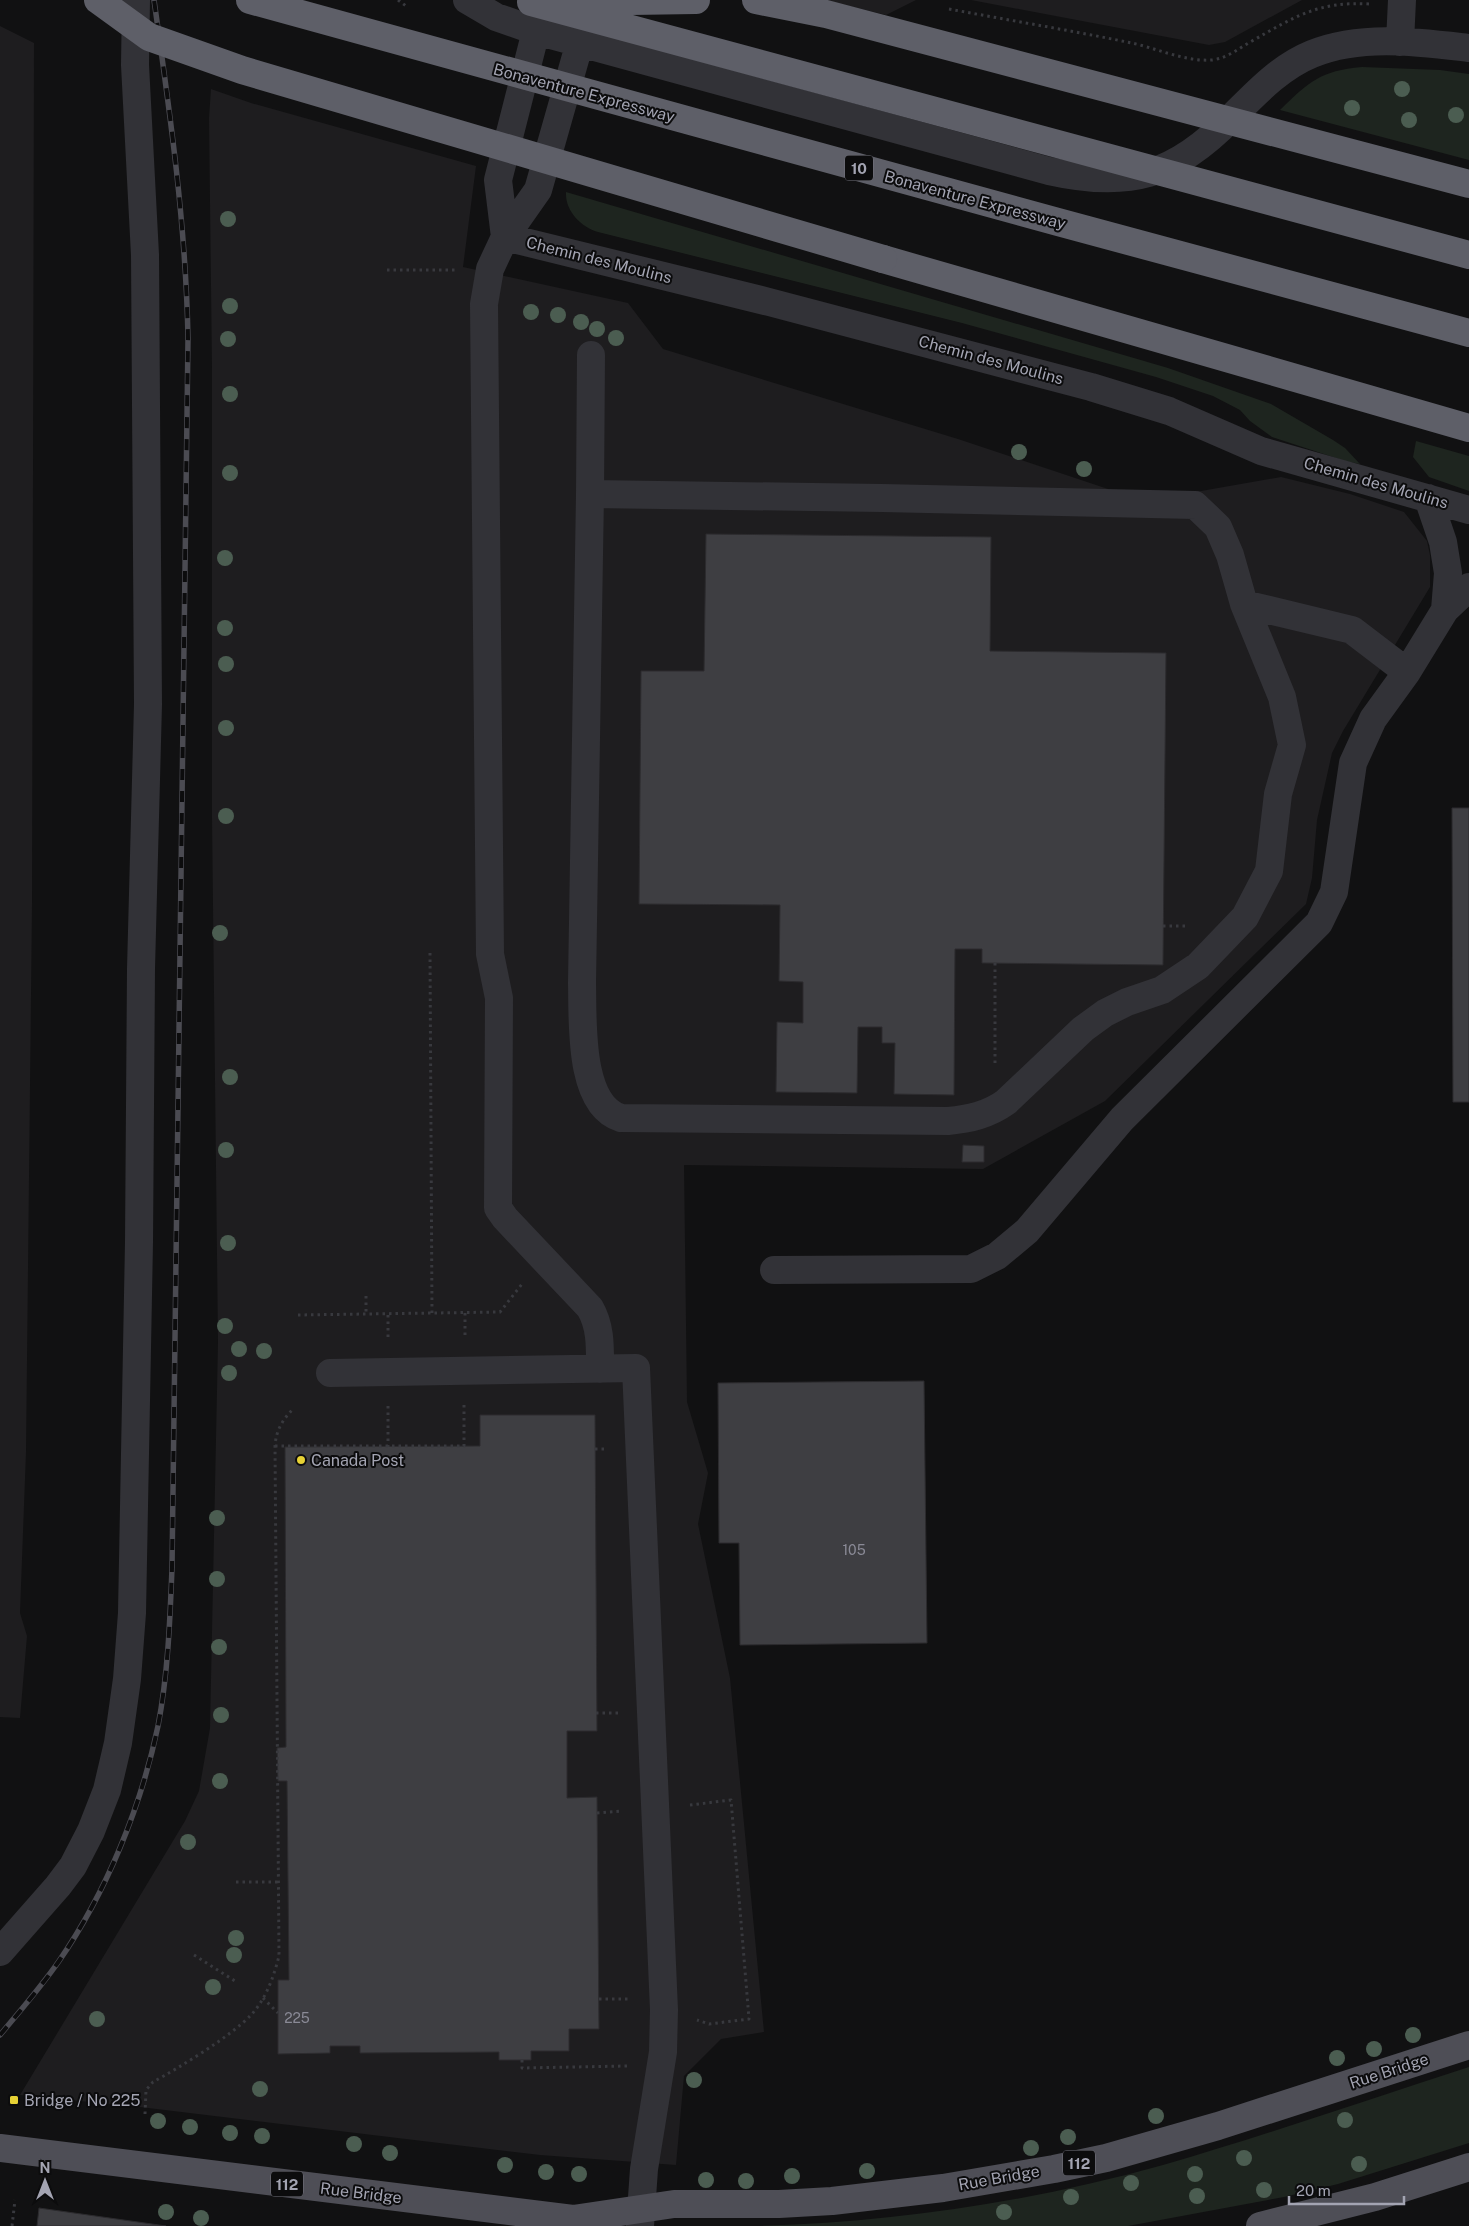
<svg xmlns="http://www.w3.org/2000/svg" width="1469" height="2226" font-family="'Public Sans',sans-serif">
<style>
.built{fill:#1e1d1f}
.green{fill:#1e251f}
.building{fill:#3e3e42;stroke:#2c2b2e}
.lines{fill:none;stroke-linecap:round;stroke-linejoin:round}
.path{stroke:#38393e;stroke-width:3;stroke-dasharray:2.5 4;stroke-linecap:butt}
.minor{stroke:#323237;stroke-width:28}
.major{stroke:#4e4e56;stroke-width:28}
.highway{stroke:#5e5f68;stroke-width:28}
.rail-casing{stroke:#4b4b52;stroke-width:5.5}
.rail{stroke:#0c0c0d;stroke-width:4;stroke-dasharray:11;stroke-linecap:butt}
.highway-bridge{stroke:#5e5f68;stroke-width:28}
.tree{fill:#4b5d51}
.poi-dot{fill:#e7d235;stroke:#0c0c0d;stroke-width:2}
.labels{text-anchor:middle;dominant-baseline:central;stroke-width:4;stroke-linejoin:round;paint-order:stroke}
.number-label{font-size:14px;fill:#8a8a96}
.shield{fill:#0c0c0d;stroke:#767680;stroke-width:1}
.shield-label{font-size:15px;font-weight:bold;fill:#a3a4b2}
.street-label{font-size:16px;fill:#a3a4b2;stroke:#0c0c0d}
.poi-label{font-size:16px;fill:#a3a4b2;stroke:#0c0c0d;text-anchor:start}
</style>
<rect width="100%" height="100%" fill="#111112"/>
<path class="built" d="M 824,0 L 916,0 L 886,15 Z
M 971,0 L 1302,0 L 1225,42 L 1209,45 Z
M 0,26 L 34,43 L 32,904 L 26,1452 L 20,1613 L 27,1636 L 20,1718 L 0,1717 Z
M 211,89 L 251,103 L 476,166 L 463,267 L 628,303 L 663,349 L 958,439 L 1120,493 L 1201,491 L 1281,477 L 1350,494 L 1404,512 L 1427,541 L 1430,555 L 1430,587 L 1343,731 L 1332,753 L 1317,820 L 1312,878 L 1306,904 L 1105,1101 L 983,1169 L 684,1165 L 687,1402 L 708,1473 L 698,1524 L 730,1678 L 764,2032 L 721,2039 L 684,2076 L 676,2165 L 540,2155 L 140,2107 L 20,2095 L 185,1821 L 199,1791 L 210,1728 L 218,1342 L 212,818 L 212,368 L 209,118 Z"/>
<path class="green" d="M 1362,67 L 1440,70 L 1469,74 L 1469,160 L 1280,110 C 1310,81 1320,71 1362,67 Z
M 566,192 L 1168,368 L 1271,404 L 1333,440 L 1345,448 L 1360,464 L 1345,461 L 1272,437 L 1250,421 L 1240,410 L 1213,396 L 1156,377 L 962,323 L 598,232 C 581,227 565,211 566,192 Z
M 1416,441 L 1469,456 L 1469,491 L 1429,477 L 1413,457 Z
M 1469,2067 L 1469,2143 L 1338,2184 L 1284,2197 L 1128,2226 L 753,2226 C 891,2223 1031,2202 1163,2165 C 1266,2135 1367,2100 1469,2067 Z"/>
<path class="building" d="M 706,534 L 991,537 L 990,651 L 1166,653 L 1163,965 L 982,963 L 982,949 L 955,949 L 954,1095 L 894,1094 L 895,1043 L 882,1043 L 882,1027 L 858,1027 L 857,1093 L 776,1092 L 777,1022 L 803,1023 L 803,982 L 779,981 L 780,905 L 639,904 L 641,671 L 704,671 Z
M 1452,808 L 1469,808 L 1469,1102 L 1453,1102 Z
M 963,1145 L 984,1146 L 984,1162 L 962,1162 Z
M 924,1381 L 927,1643 L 740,1645 L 739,1543 L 719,1543 L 718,1383 Z
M 480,1415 L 595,1415 L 597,1731 L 567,1731 L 567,1798 L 597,1797 L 599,2029 L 569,2029 L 569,2051 L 531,2051 L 531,2060 L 499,2060 L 499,2052 L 360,2053 L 360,2046 L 330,2046 L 330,2053 L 278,2054 L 278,1980 L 289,1980 L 287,1781 L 278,1781 L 277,1748 L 286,1747 L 285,1447 L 480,1446 Z
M 39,2208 L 166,2226 L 37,2226 Z"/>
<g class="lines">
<path class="path" d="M 398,0 L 406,6
M 949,9 C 1008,20 1068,30 1127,42 C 1154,47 1184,62 1212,60 C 1228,58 1239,48 1252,41 C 1294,17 1319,1 1369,4
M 387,270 L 457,270
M 1163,926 L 1187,926
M 430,953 L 432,1313
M 995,963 L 995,1064
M 366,1296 L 366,1314
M 465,1313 L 465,1337
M 298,1315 L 500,1312 L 522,1284
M 388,1337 L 388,1313
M 388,1406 L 388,1447
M 275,1446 L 464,1446 L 464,1404
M 595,1449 L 607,1449
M 596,1713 L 618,1713
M 690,1805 L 731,1800 L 749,2019 L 709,2024 L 697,2020
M 597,1813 L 622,1811
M 236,1882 L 279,1882
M 194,1955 L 235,1981
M 263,1998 L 278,2013
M 599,1999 L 629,1999
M 522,2060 L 522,2068 L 627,2066
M 145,2114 L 146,2090 L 153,2082 C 180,2067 230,2037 251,2015 C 266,1999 274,1976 279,1956 L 275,1446 C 276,1430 283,1419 294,1408
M 12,2226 L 15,2200"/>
<path class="minor" d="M 467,0 L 496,17 L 536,31 L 1049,171 C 1129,189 1175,176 1232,117 C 1256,93 1280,67 1312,54 C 1361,34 1418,42 1469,48
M 580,42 L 538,190 L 505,237 L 490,269 L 484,304 L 490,954 L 499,998 L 498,1208 L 505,1218 L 590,1308 C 601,1327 600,1347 600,1369
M 1400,42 L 1402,0
M 505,237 L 769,302 L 1091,387 L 1169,411 L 1261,451 L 1469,510
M 505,237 L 498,180 L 536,31
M 590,494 L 882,498 L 1195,505 L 1218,527 L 1230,555 L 1244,604 L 1282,697 L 1292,745 L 1278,794 L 1269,871 L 1245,917 L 1198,966 L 1162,990 L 1127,1002 L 1105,1013 L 1083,1029 L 1006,1102 C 988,1115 969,1119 948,1121 L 621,1118 C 578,1105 583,1020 582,983 Z
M 590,494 L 591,355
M 1428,498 L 1443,542 L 1448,573 L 1445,610
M 1244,604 L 1352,630 L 1407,672
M 774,1270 L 971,1269 L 997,1256 L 1027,1231 L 1122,1119 L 1319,923 L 1334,892 L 1353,763 L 1373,719 L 1407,672 L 1445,610 L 1469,587
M 330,1373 L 636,1368 L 664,2010 L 663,2052 L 644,2169 L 640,2226
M 0,1952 L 58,1886 L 73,1866 L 91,1831 L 107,1790 L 118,1743 L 127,1679 L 132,1613 L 139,1242 L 141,969 L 148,704 L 145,255 L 135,65 L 136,0"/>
<path class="major" d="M 0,2148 L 573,2219 L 591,2225
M 573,2219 L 674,2204 L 779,2204 L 832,2201 L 943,2188 L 1054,2169 L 1106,2158 L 1218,2126 L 1469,2045
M 1260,2226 L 1375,2197 L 1469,2167"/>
<path class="highway" d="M 883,259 L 1469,428"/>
<defs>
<path id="rail" d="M 0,2035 C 20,2011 41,1987 59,1961 C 106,1893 141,1807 158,1726 C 168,1674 170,1620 172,1568 L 188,339 C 186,225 170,113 154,0"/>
</defs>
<use href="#rail" class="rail-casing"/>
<use href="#rail" class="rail"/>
<path class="highway-bridge" d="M 98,0 L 149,37 L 242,70 L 883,259
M 250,0 L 1058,222 L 1469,333
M 756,0 L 826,14 L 1469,184
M 531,2 L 1469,255
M 565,2 L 696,0"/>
</g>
<g class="tree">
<circle cx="1402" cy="89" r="8"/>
<circle cx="1352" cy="108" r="8"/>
<circle cx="1456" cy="115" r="8"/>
<circle cx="1409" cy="120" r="8"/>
<circle cx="228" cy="219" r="8"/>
<circle cx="230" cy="306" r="8"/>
<circle cx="531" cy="312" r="8"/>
<circle cx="558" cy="315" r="8"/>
<circle cx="581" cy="322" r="8"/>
<circle cx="597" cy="329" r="8"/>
<circle cx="616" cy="338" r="8"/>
<circle cx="228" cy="339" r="8"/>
<circle cx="230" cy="394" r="8"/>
<circle cx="1019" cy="452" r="8"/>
<circle cx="1084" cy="469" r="8"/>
<circle cx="230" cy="473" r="8"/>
<circle cx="225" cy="558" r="8"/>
<circle cx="225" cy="628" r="8"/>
<circle cx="226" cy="664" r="8"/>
<circle cx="226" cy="728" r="8"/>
<circle cx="226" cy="816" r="8"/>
<circle cx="220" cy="933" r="8"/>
<circle cx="230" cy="1077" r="8"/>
<circle cx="226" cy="1150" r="8"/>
<circle cx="228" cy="1243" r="8"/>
<circle cx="225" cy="1326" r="8"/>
<circle cx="239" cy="1349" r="8"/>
<circle cx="264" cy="1351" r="8"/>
<circle cx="229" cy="1373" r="8"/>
<circle cx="217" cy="1518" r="8"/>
<circle cx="217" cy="1579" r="8"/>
<circle cx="219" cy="1647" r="8"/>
<circle cx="221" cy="1715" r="8"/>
<circle cx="220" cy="1781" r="8"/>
<circle cx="188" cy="1842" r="8"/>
<circle cx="236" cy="1938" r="8"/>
<circle cx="234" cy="1955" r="8"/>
<circle cx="213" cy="1987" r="8"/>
<circle cx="97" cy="2019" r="8"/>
<circle cx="1413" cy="2035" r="8"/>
<circle cx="1374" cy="2049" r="8"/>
<circle cx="1337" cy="2058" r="8"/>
<circle cx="694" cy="2080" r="8"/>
<circle cx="260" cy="2089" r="8"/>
<circle cx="1156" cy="2116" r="8"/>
<circle cx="1345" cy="2120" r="8"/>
<circle cx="158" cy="2121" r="8"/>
<circle cx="190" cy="2127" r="8"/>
<circle cx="230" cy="2133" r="8"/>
<circle cx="262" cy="2136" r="8"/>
<circle cx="1068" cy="2137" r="8"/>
<circle cx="354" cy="2144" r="8"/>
<circle cx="1031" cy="2148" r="8"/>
<circle cx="390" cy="2153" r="8"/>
<circle cx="1244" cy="2158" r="8"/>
<circle cx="1359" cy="2164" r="8"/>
<circle cx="505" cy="2165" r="8"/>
<circle cx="867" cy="2171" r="8"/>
<circle cx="546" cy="2172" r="8"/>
<circle cx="579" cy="2174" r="8"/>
<circle cx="1195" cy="2174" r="8"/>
<circle cx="792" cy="2176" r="8"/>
<circle cx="706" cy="2180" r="8"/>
<circle cx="746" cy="2181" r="8"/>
<circle cx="1131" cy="2183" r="8"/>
<circle cx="1264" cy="2190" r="8"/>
<circle cx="1197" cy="2196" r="8"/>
<circle cx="1071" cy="2197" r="8"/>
<circle cx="166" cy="2212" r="8"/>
<circle cx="1004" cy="2212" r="8"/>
<circle cx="201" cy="2218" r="8"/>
</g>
<g class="poi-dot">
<circle cx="301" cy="1460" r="5"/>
<rect x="9" y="2095" width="10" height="10" rx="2.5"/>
</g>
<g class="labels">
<g class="number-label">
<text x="854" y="1550">105</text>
<text x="297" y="2018">225</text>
</g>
<g class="shield">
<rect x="845" y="155.5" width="28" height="25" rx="4"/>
<rect x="1063" y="2150.5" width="32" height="25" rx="4"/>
<rect x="271" y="2171.5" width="32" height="25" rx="4"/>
</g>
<g class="shield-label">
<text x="859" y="168">10</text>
<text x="1079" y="2163">112</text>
<text x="287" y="2184">112</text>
</g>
<g class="street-label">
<text transform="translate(584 93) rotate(15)">Bonaventure Expressway</text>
<text transform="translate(975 200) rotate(15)">Bonaventure Expressway</text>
<text transform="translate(599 260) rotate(14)">Chemin des Moulins</text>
<text transform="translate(991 360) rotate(15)">Chemin des Moulins</text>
<text transform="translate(1376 483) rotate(16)">Chemin des Moulins</text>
<text transform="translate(1389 2071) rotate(-18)">Rue Bridge</text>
<text transform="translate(999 2178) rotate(-10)">Rue Bridge</text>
<text transform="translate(361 2193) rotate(7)">Rue Bridge</text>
</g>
<g class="poi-label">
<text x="311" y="1460">Canada Post</text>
<text x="24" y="2100">Bridge / No 225</text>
</g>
</g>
<g transform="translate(45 2181)" stroke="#0c0c0d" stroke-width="4" paint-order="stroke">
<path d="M0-4L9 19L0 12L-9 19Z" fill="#a3a4b2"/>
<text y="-8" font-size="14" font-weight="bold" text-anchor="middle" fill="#a3a4b2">N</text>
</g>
<path d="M1289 2196v8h115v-8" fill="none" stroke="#a3a4b2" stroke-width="2.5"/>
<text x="1296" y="2196" font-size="15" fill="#a3a4b2" stroke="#0c0c0d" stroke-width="4" paint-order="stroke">20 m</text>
</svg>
